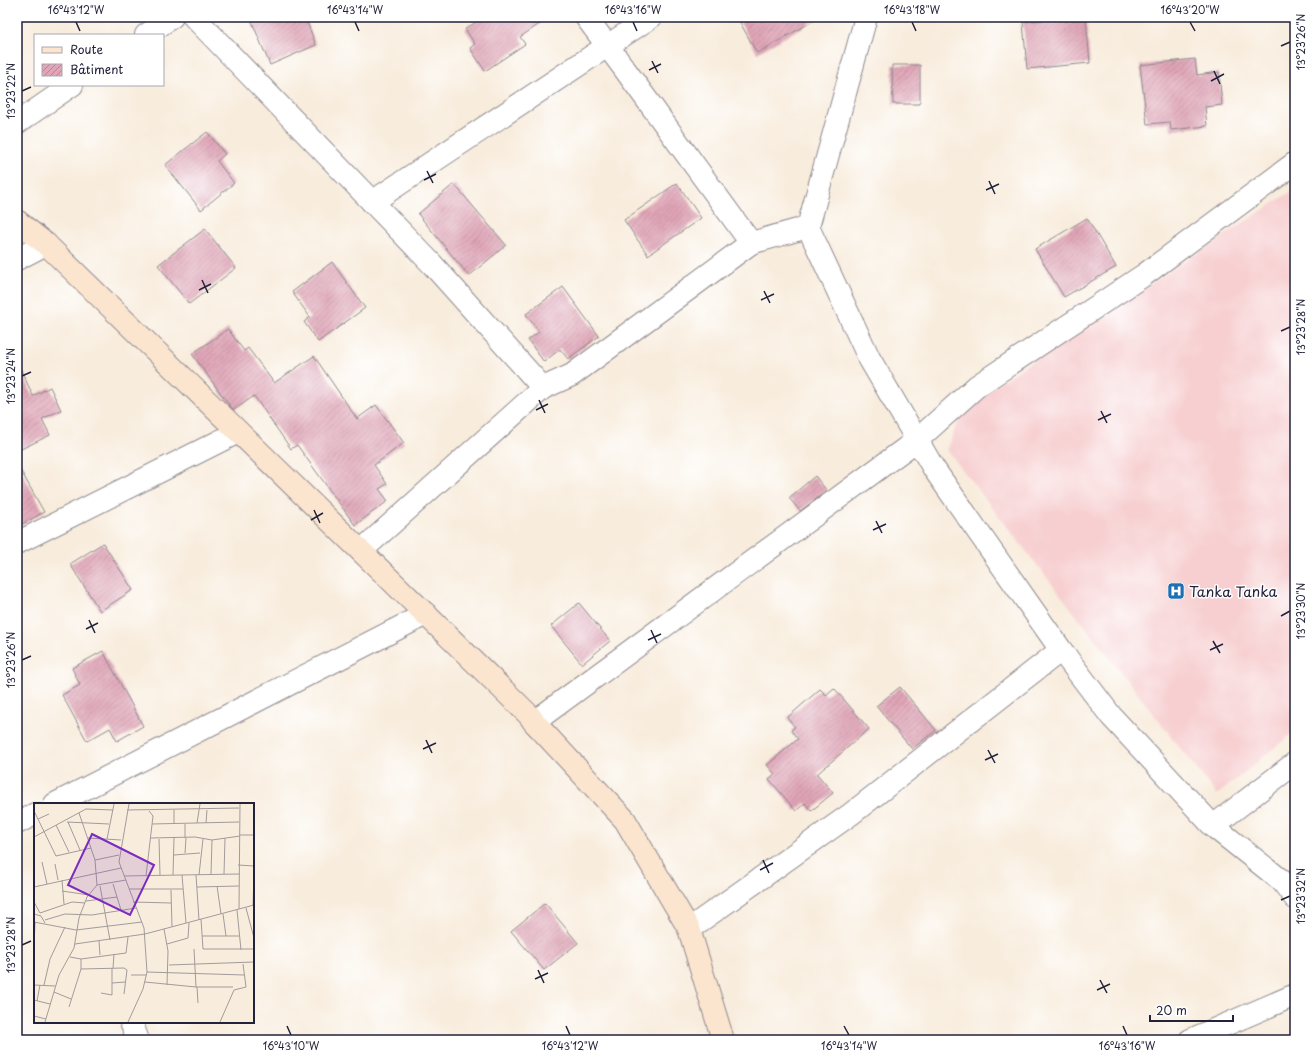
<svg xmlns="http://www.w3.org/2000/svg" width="1312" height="1057" font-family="'Playpen Sans',sans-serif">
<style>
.built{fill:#f7cfd0}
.building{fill:url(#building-hatch)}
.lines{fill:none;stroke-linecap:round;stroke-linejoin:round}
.street-casing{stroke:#8d878c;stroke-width:24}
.secondary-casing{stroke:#8d878c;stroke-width:24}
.street{stroke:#fff;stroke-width:22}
.secondary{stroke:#fbe5cf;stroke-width:22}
.ticks{fill:none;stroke:#22223b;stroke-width:1.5}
.labels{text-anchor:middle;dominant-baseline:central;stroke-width:3;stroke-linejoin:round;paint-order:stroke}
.poi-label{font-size:14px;fill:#22223b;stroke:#fff;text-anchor:start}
.inset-road{fill:none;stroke:#a29b9c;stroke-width:1}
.view{fill:#7b2cbf;fill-opacity:0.15;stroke:#7b2cbf;stroke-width:2}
.inset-edge{fill:none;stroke:#22223b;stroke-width:2}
.neatline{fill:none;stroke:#22223b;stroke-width:1.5}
.ticks-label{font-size:10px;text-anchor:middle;fill:#22223b}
</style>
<defs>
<pattern id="building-hatch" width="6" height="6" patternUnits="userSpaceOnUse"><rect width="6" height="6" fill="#e0a5b7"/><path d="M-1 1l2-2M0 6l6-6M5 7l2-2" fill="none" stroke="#b58696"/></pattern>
</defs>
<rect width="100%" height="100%" fill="#fff"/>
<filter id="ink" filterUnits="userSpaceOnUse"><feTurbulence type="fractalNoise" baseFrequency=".025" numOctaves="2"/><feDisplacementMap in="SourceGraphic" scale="8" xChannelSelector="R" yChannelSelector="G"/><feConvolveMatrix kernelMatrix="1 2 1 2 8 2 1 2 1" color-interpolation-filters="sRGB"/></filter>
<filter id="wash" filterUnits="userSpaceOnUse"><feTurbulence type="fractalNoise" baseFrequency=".012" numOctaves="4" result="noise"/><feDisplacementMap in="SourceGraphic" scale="16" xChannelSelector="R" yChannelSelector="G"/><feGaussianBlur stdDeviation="0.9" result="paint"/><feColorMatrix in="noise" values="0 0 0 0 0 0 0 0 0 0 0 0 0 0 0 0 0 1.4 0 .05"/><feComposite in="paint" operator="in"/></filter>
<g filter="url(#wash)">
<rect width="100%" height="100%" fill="#f8ecdc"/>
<path class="built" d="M 1295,189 L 1295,731 L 1217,795 L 947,450 L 964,406 Z"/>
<g id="blocks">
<path class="building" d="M 250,17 L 305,17 L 316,45 L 270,65 Z
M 484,17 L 550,17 L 520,37 L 525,44 L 485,71 L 470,48 L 475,44 L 465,29 Z
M 737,17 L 820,17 L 757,53 Z
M 1064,18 L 1064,21 L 1086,19 L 1090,63 L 1027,69 L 1023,22 Z
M 1195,59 L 1197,75 L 1219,72 L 1222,105 L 1205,107 L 1207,126 L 1171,130 L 1170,122 L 1147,124 L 1140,65 Z
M 892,65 L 920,65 L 920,104 L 893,104 Z
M 207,132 L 225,154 L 217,161 L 234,183 L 201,210 L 165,165 Z
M 677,183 L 701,218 L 648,255 L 624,220 Z
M 454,184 L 506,245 L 469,276 L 418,214 Z
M 1087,218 L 1116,267 L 1064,297 L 1035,249 Z
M 205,229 L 236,268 L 189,304 L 158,265 Z
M 332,262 L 365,308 L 318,342 L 304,322 L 310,317 L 292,292 Z
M 563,287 L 599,336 L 568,359 L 560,349 L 544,362 L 528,340 L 539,332 L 526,314 Z
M 228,329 L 244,351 L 248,348 L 274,383 L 314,356 L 357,419 L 376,405 L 404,443 L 374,465 L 387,484 L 379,489 L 388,501 L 355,525 L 297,445 L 291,449 L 254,396 L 234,410 L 230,406 L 192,354 Z
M 17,361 L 33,396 L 50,387 L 61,410 L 42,419 L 50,435 L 17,451 Z
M 17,464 L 44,512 L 17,527 Z
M 815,476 L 827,491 L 800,511 L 789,498 Z
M 103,543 L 133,590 L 100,611 L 70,564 Z
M 579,603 L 610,641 L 582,664 L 551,626 Z
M 103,651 L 143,726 L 117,741 L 110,728 L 87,741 L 62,695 L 80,685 L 72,668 Z
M 900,687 L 936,730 L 912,749 L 876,706 Z
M 834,688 L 869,729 L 817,774 L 833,793 L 811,811 L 805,803 L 796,811 L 769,779 L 775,774 L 767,765 L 798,739 L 791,730 L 795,727 L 787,718 L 820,689 L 826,695 Z
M 545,903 L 578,943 L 544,970 L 511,931 Z"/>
</g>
</g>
<g filter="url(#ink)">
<use href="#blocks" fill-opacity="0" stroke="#8d878c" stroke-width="1"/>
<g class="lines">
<defs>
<path id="street" d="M 194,17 L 432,264 L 543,388
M 586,17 L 626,71 L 751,243
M 146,35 L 172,17
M 17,123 L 72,85
M 372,202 L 651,17
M 17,259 L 46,244
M 17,543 L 238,432
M 361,551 L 543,388 L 572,375 L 751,243 L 808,227
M 1061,650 L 1111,716 L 1213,826 L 1282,881 L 1295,898
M 534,722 L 917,440 L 977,386 L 1144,275 L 1295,163
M 55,804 L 426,614
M 17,823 L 35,814
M 1213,826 L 1295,763
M 689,929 L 851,814 L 1061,650 L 934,469 L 869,358 L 808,227 L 866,17
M 131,1022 L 138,1040
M 1190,1040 L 1295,995"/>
<path id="secondary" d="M 17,221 L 46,244 L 529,715 L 534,722 L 625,820 L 689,929 L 723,1040"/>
</defs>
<use href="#street" class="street-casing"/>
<use href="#secondary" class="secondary-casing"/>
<use href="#street" class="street"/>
<use href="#secondary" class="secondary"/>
</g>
</g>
<path class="ticks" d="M 76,22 L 80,31M 355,22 L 359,31M 633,22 L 637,31M 912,22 L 916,31M 1190,22 L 1195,31M 1281,46 L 1290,42M 652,61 L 658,73M 649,70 L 661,64M 1214,71 L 1220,84M 1211,81 L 1224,74M 22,91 L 31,87M 427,171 L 433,183M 424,180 L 436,174M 989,181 L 995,194M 986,190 L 999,184M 202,280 L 208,293M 199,290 L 211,284M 764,291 L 770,303M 761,300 L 774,294M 1281,331 L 1290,327M 22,376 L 31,372M 539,400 L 545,413M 536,410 L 548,404M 1101,411 L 1107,423M 1098,420 L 1111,414M 314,510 L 320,523M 311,520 L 323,513M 876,521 L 882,533M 873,530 L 886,524M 1281,616 L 1290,611M 89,620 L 95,633M 86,629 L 98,623M 651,630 L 657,643M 648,640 L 661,634M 1213,641 L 1220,653M 1210,650 L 1223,644M 22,660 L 31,656M 426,740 L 432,753M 423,749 L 436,743M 988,750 L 995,763M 985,760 L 998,754M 763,860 L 769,873M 760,870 L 773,863M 1281,900 L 1290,896M 22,945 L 31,941M 538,970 L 544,983M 535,979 L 548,973M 1100,980 L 1107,993M 1097,990 L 1110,984M 287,1026 L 291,1035M 566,1026 L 570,1035M 844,1026 L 849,1035M 1123,1026 L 1127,1035"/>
<defs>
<symbol id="hospital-square" viewBox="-11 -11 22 22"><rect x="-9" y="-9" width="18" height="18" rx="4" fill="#1f6fb2" stroke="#fff"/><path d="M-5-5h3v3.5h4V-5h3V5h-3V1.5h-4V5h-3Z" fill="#fff"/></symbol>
</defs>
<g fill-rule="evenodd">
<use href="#hospital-square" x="1166" y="581" width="20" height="20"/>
</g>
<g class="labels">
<g class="poi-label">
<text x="1189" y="591">Tanka Tanka</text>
</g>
</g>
<g transform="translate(34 803)">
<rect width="220" height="220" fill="#f8ecdc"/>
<path class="inset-road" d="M 93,7 L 205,5M 140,7 L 140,21M 0,8 L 22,53 L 57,45M 45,10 L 61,57M 4,16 L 15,11M 33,19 L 75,21M 34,19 L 46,47M 163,20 L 166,1M 172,20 L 173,7M 118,21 L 205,19M 22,22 L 35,49M 206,32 L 220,32M 0,34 L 52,6 L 79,7M 54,35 L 87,37M 117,35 L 161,34 L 178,37 L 206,33M 151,35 L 151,21M 73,36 L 80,1M 125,36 L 126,72M 151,50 L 152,35M 140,52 L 166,50M 8,59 L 13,81M 21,61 L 24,77M 204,62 L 220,63M 177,71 L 178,37M 190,71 L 191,35M 139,72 L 140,35M 148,72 L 152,120M 162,72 L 165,117M 165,72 L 169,36M 90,73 L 205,71M 112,73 L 119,13 L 115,8M 28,77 L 30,101M 79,81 L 87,107M 63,82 L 92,77M 66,83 L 76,137M 183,83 L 187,111M 0,84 L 87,65M 163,84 L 205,83M 95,86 L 149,86M 137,87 L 138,124M 28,88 L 55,92M 52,98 L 83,94M 0,99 L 6,110M 99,99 L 137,100M 219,103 L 220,69M 212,105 L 220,135M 205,106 L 206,1M 203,107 L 207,147M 6,110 L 38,99 L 51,100M 0,111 L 7,113 L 11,120M 189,111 L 192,133M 167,116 L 169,146 L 220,146M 11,117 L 31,111 L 58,112 L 102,105M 0,119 L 42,127 L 108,119M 130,126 L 134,148 L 133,182M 168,133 L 205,133M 65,138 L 66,152M 41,141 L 111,131 L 220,102M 133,141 L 154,135 L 155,120M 0,145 L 1,119M 160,146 L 162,184M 36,154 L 47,156 L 92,150 L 94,134M 135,162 L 220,159M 79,165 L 80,151M 47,166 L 90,165 L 93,167 L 90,191M 113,169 L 210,172M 97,172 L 112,172M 111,179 L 162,184 L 199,184M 78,180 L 91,179M 0,182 L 21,183M 10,182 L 16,156 L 31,124M 163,184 L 164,200M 20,189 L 37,196M 67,190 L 78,192 L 78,165M 0,197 L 16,201M 3,198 L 6,182M 35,204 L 47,166 L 47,156M 0,213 L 12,216M 11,219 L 25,172 L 40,145 L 45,115 L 53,94 L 63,82 L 61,57 L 85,52M 94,219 L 109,186 L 113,169 L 110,125 L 85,59 L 95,1M 186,219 L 200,187 L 212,184 L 209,161"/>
<path class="view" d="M 58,31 L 120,62 L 96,112 L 34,82 Z"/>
<rect width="220" height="220" class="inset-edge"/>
</g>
<rect width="1312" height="1057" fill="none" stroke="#fff" stroke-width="44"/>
<rect x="34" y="34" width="130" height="52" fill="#ffffff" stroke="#a7a7b1"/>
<rect x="42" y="47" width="20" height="6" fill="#fbe5cf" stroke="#a7a7b1"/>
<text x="70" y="54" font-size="12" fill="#22223b">Route</text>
<rect x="42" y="64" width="20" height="12" fill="url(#building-hatch)" stroke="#a7a7b1"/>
<text x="70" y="74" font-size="12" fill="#22223b">Bâtiment</text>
<path d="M1150 1015v6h83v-6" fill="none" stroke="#22223b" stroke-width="2"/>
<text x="1156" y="1015" font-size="12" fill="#22223b" stroke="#ffffff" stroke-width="3" paint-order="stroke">20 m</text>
<rect x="22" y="22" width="1268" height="1013" class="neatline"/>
<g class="ticks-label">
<text x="76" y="14">16°43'12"W</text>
<text x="355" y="14">16°43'14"W</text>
<text x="633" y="14">16°43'16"W</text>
<text x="912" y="14">16°43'18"W</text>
<text x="1190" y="14">16°43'20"W</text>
<text transform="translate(1301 42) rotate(-90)" y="4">13°23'26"N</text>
<text transform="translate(11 91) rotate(-90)" y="4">13°23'22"N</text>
<text transform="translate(1301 327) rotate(-90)" y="4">13°23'28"N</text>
<text transform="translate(11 376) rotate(-90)" y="4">13°23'24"N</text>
<text transform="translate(1301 611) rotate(-90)" y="4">13°23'30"N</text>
<text transform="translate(11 660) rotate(-90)" y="4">13°23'26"N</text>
<text transform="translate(1301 896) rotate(-90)" y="4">13°23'32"N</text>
<text transform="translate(11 945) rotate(-90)" y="4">13°23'28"N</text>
<text x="291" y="1050">16°43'10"W</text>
<text x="570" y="1050">16°43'12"W</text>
<text x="849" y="1050">16°43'14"W</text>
<text x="1127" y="1050">16°43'16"W</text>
</g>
</svg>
